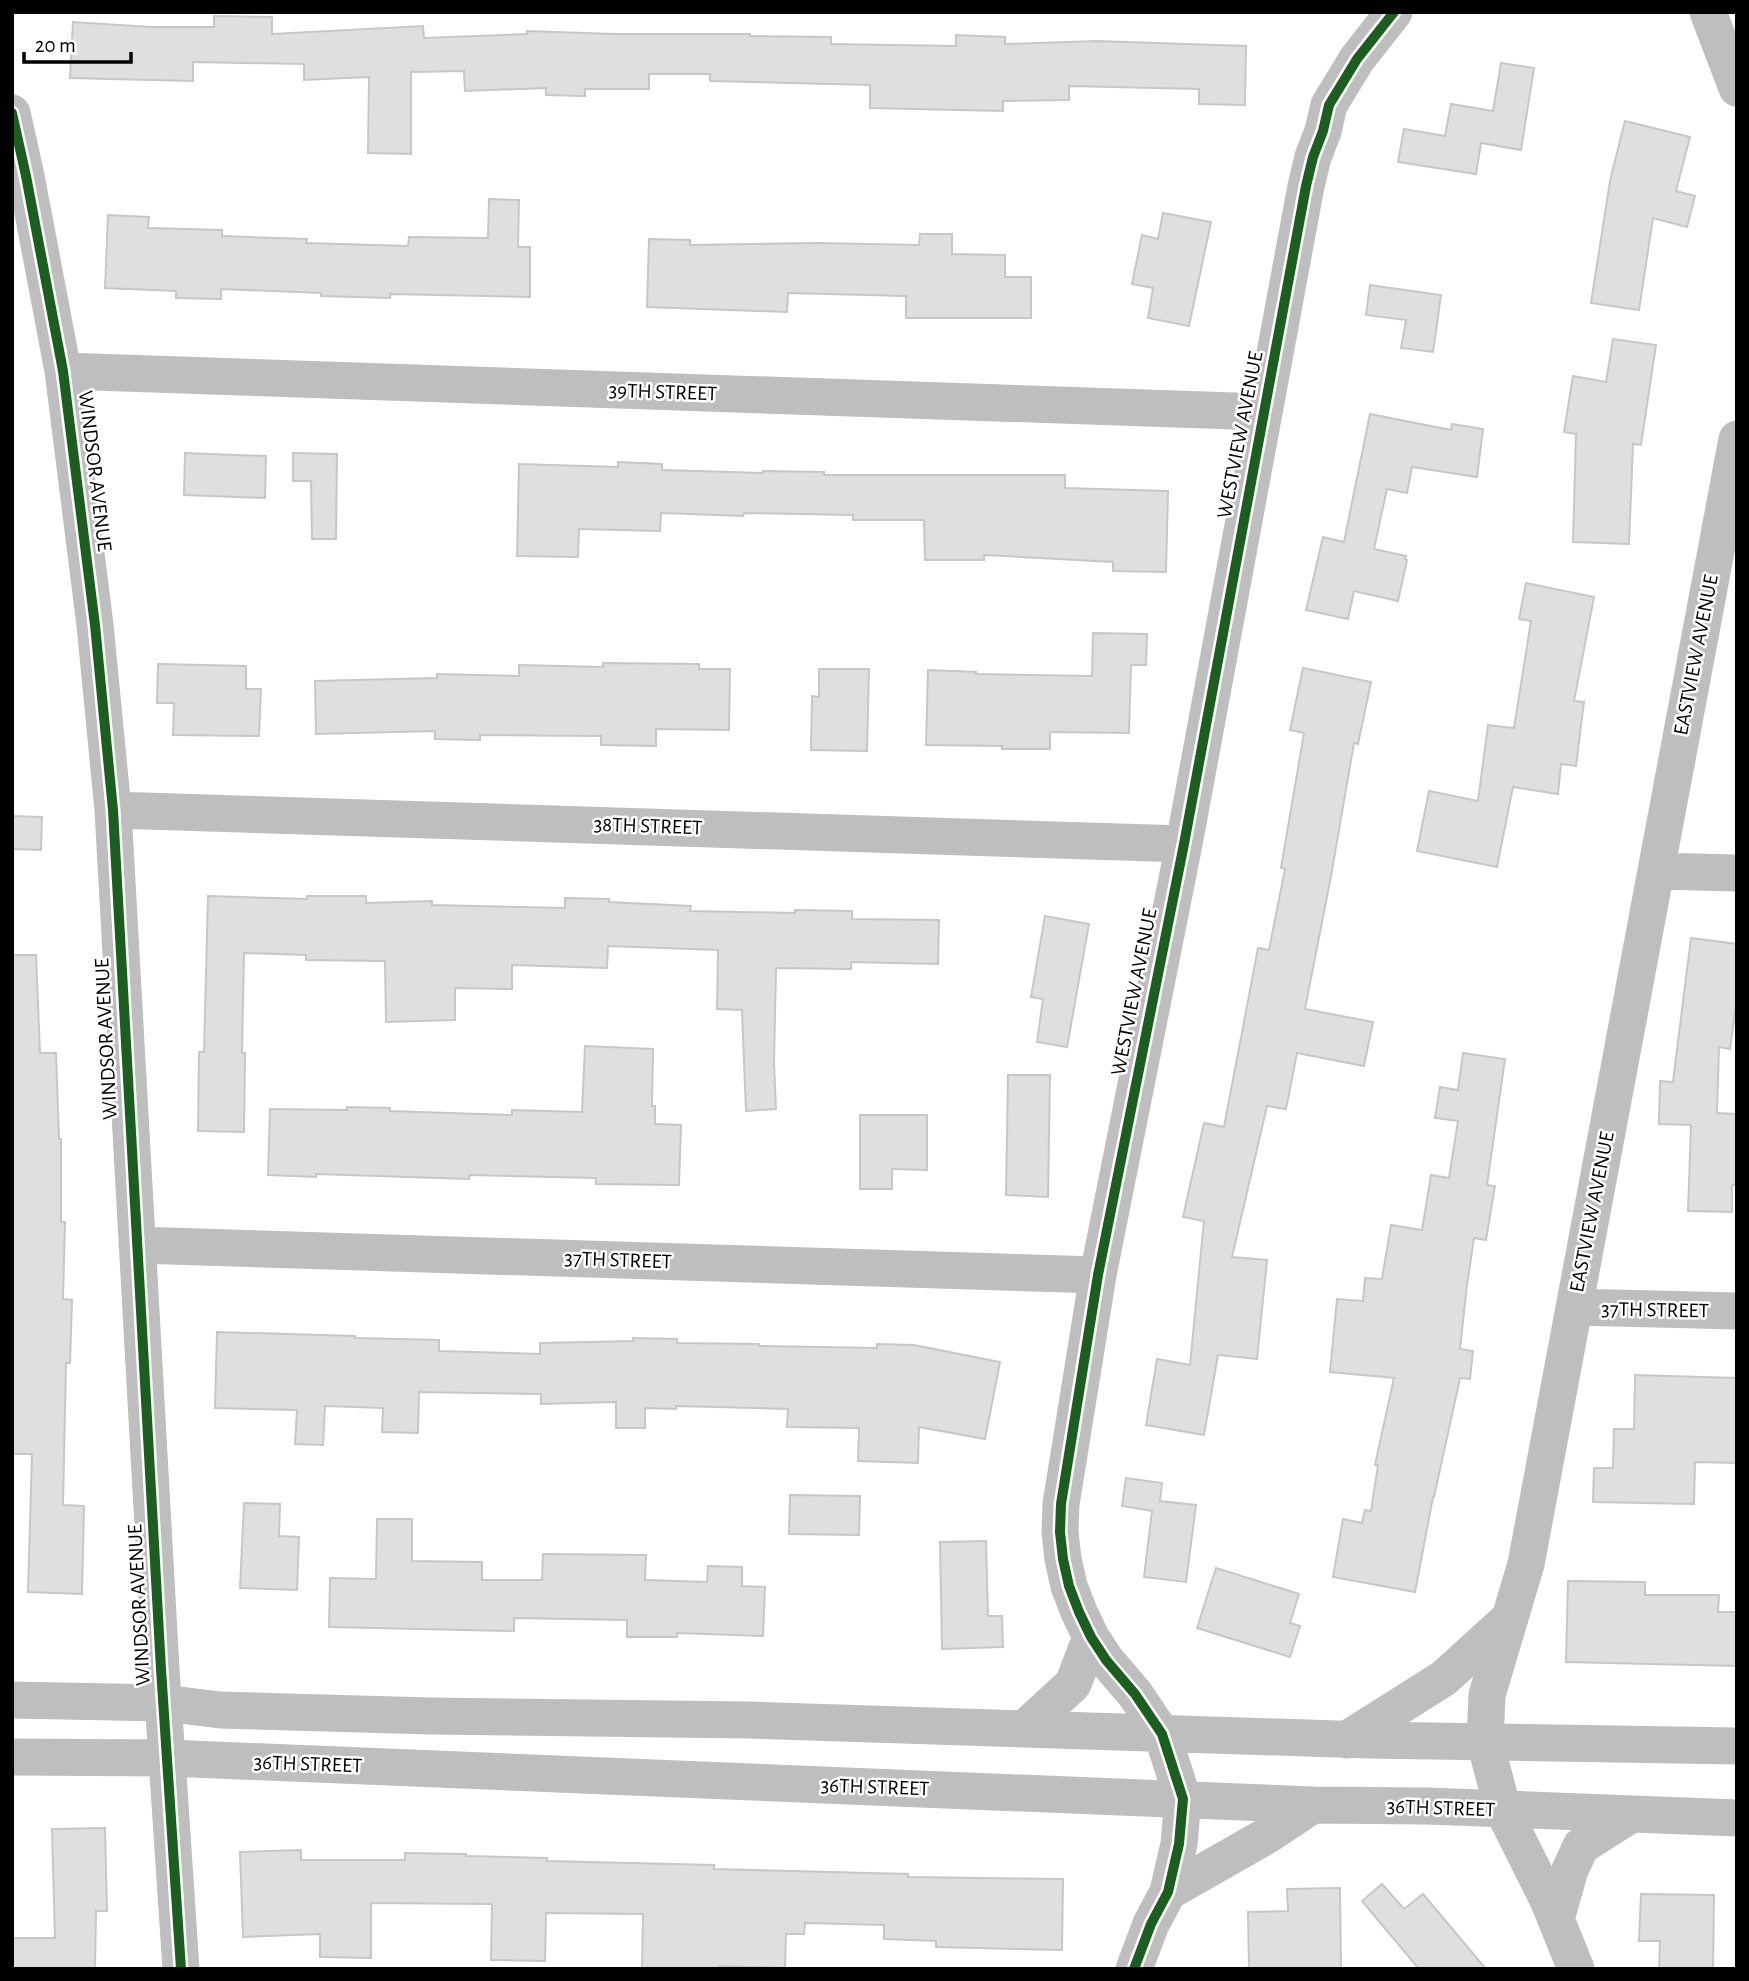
<svg xmlns="http://www.w3.org/2000/svg" width="1749" height="1981" font-family="'Alegreya Sans',sans-serif">
<style>
.building{fill:#dfdfdf;stroke:#c7c7c7;stroke-width:2}
.lines{fill:none;stroke-linecap:round;stroke-linejoin:round}
.minor{stroke:#bebebe;stroke-width:37}
.cycleway-casing{stroke:#fff;stroke-width:15}
.cycleway{stroke:#1b5e20;stroke-width:10}
.labels{text-anchor:middle;dominant-baseline:central;stroke-width:5;stroke-linejoin:round;paint-order:stroke}
.street-label{font-size:21px;fill:#000;stroke:#fff}
</style>
<rect width="100%" height="100%" fill="#fff"/>
<path class="building" d="M 214,16 L 272,17 L 272,34 L 423,26 L 424,38 L 527,34 L 527,31 L 614,34 L 750,34 L 750,36 L 831,37 L 831,44 L 956,46 L 956,35 L 1005,37 L 1005,44 L 1097,41 L 1246,46 L 1245,105 L 1199,104 L 1199,89 L 1069,86 L 1069,100 L 1003,101 L 1003,111 L 870,108 L 870,85 L 710,81 L 710,74 L 649,74 L 649,89 L 585,89 L 585,96 L 546,95 L 546,88 L 465,91 L 464,71 L 411,72 L 411,154 L 368,153 L 369,77 L 304,80 L 304,64 L 193,62 L 193,81 L 70,78 L 73,22 L 151,27 L 214,27 Z
M 1501,63 L 1534,68 L 1521,150 L 1481,143 L 1476,174 L 1398,162 L 1404,129 L 1445,136 L 1451,104 L 1493,111 Z
M 1625,121 L 1690,137 L 1676,191 L 1695,196 L 1687,227 L 1653,218 L 1639,310 L 1591,303 L 1610,181 Z
M 489,199 L 519,200 L 518,247 L 530,247 L 530,297 L 390,294 L 390,298 L 321,296 L 321,293 L 221,289 L 221,299 L 176,298 L 176,291 L 105,288 L 108,215 L 149,217 L 148,228 L 222,230 L 222,236 L 307,239 L 306,243 L 408,246 L 409,237 L 488,238 Z
M 1163,213 L 1211,222 L 1189,326 L 1148,318 L 1153,288 L 1132,284 L 1142,235 L 1158,239 Z
M 920,234 L 952,234 L 952,254 L 1005,255 L 1005,277 L 1031,277 L 1031,318 L 906,318 L 906,296 L 788,293 L 787,312 L 647,307 L 649,239 L 690,240 L 690,245 L 818,243 L 919,245 Z
M 1370,285 L 1441,295 L 1433,352 L 1401,348 L 1406,320 L 1366,315 Z
M 1613,339 L 1656,345 L 1641,445 L 1633,444 L 1629,544 L 1573,542 L 1576,434 L 1564,432 L 1573,376 L 1606,382 Z
M 1370,414 L 1451,430 L 1452,424 L 1483,429 L 1477,477 L 1412,467 L 1407,493 L 1387,489 L 1374,549 L 1406,556 L 1405,559 L 1407,560 L 1398,601 L 1354,591 L 1348,619 L 1306,610 L 1323,537 L 1344,542 Z
M 185,453 L 266,456 L 265,498 L 184,495 Z
M 293,453 L 337,454 L 336,539 L 312,539 L 311,481 L 293,481 Z
M 618,462 L 662,464 L 662,470 L 763,473 L 763,471 L 824,472 L 824,475 L 1065,475 L 1065,488 L 1168,491 L 1166,572 L 1113,571 L 1113,562 L 984,555 L 984,560 L 925,560 L 924,520 L 853,520 L 853,515 L 744,513 L 743,516 L 661,513 L 660,531 L 579,529 L 578,557 L 517,556 L 519,464 L 618,467 Z
M 1526,583 L 1594,597 L 1574,701 L 1584,702 L 1576,766 L 1561,764 L 1558,794 L 1513,787 L 1497,867 L 1417,851 L 1429,791 L 1478,801 L 1488,725 L 1514,728 L 1531,621 L 1519,619 Z
M 1093,633 L 1147,634 L 1146,665 L 1131,665 L 1129,733 L 1050,732 L 1050,749 L 1002,749 L 1002,746 L 926,745 L 928,670 L 976,672 L 976,674 L 1092,676 Z
M 603,663 L 699,664 L 699,669 L 730,669 L 729,730 L 656,729 L 656,746 L 601,745 L 601,736 L 480,735 L 480,740 L 435,739 L 435,731 L 316,734 L 315,681 L 437,678 L 437,674 L 519,676 L 519,665 L 603,667 Z
M 158,664 L 246,666 L 246,689 L 261,689 L 259,736 L 173,735 L 174,703 L 157,703 Z
M 1303,668 L 1371,682 L 1358,744 L 1354,743 L 1331,876 L 1305,1009 L 1373,1022 L 1364,1066 L 1297,1053 L 1286,1109 L 1267,1106 L 1232,1257 L 1267,1260 L 1257,1359 L 1218,1355 L 1204,1435 L 1146,1425 L 1157,1359 L 1190,1365 L 1204,1221 L 1183,1217 L 1204,1123 L 1224,1127 L 1258,948 L 1269,950 L 1285,869 L 1281,868 L 1304,733 L 1290,730 Z
M 819,669 L 869,669 L 867,751 L 811,750 L 812,696 L 819,697 Z
M 12,816 L 42,817 L 41,850 L 12,849 Z
M 208,896 L 307,899 L 307,896 L 366,896 L 366,903 L 432,901 L 432,905 L 565,908 L 565,898 L 609,899 L 609,902 L 691,906 L 690,911 L 795,913 L 795,910 L 852,911 L 852,919 L 939,920 L 938,964 L 851,962 L 851,969 L 776,968 L 774,1063 L 776,1109 L 746,1111 L 742,1010 L 717,1009 L 718,950 L 608,946 L 607,968 L 512,965 L 512,989 L 455,988 L 455,1020 L 386,1022 L 385,961 L 306,960 L 306,955 L 244,953 L 242,1053 L 245,1053 L 244,1132 L 198,1131 L 199,1052 L 204,1052 Z
M 1045,916 L 1089,924 L 1067,1047 L 1037,1042 L 1043,999 L 1031,997 Z
M 1691,938 L 1737,944 L 1737,997 L 1730,1049 L 1719,1047 L 1717,1113 L 1737,1114 L 1737,1185 L 1732,1185 L 1732,1212 L 1688,1211 L 1691,1125 L 1659,1124 L 1660,1081 L 1673,1082 Z
M 12,955 L 36,955 L 40,1053 L 56,1053 L 59,1139 L 61,1139 L 61,1222 L 65,1222 L 63,1299 L 72,1300 L 70,1363 L 66,1363 L 63,1505 L 84,1506 L 82,1594 L 28,1592 L 32,1454 L 12,1454 Z
M 585,1046 L 653,1049 L 652,1106 L 655,1106 L 655,1124 L 681,1125 L 679,1185 L 596,1184 L 596,1178 L 470,1175 L 469,1179 L 316,1174 L 316,1177 L 268,1175 L 270,1109 L 347,1110 L 347,1107 L 390,1108 L 390,1111 L 512,1115 L 512,1110 L 582,1112 Z
M 1463,1053 L 1505,1059 L 1487,1185 L 1495,1186 L 1486,1240 L 1474,1238 L 1467,1285 L 1460,1349 L 1473,1351 L 1470,1379 L 1460,1378 L 1434,1497 L 1433,1497 L 1415,1592 L 1333,1577 L 1343,1519 L 1362,1523 L 1365,1510 L 1371,1511 L 1378,1465 L 1375,1465 L 1394,1378 L 1330,1372 L 1337,1299 L 1363,1301 L 1365,1278 L 1382,1279 L 1391,1225 L 1422,1230 L 1431,1175 L 1449,1178 L 1458,1121 L 1435,1118 L 1440,1087 L 1458,1090 Z
M 1008,1075 L 1050,1075 L 1048,1197 L 1006,1195 Z
M 860,1115 L 927,1115 L 927,1170 L 892,1169 L 892,1189 L 860,1189 Z
M 217,1332 L 355,1336 L 355,1338 L 439,1340 L 439,1351 L 540,1354 L 540,1343 L 633,1341 L 633,1338 L 677,1339 L 677,1343 L 759,1344 L 759,1346 L 877,1348 L 877,1344 L 914,1345 L 1000,1362 L 985,1439 L 919,1427 L 918,1463 L 858,1461 L 859,1428 L 787,1427 L 788,1409 L 676,1406 L 676,1409 L 645,1408 L 645,1428 L 616,1428 L 616,1402 L 541,1404 L 541,1394 L 419,1392 L 418,1433 L 382,1432 L 383,1408 L 325,1406 L 323,1445 L 295,1444 L 297,1410 L 215,1408 Z
M 1635,1375 L 1737,1378 L 1737,1463 L 1695,1462 L 1694,1504 L 1593,1502 L 1594,1468 L 1613,1468 L 1614,1429 L 1634,1429 Z
M 1126,1478 L 1162,1483 L 1160,1501 L 1196,1505 L 1186,1582 L 1144,1577 L 1152,1511 L 1122,1506 Z
M 790,1495 L 860,1496 L 859,1535 L 789,1534 Z
M 244,1503 L 280,1504 L 279,1536 L 299,1537 L 297,1590 L 240,1588 Z
M 377,1519 L 412,1519 L 412,1561 L 482,1562 L 482,1580 L 542,1580 L 543,1554 L 646,1555 L 645,1580 L 707,1582 L 708,1566 L 742,1567 L 742,1586 L 765,1587 L 763,1636 L 677,1633 L 677,1637 L 627,1637 L 627,1620 L 514,1618 L 514,1631 L 329,1627 L 330,1578 L 376,1579 Z
M 986,1541 L 988,1616 L 1002,1616 L 1003,1647 L 942,1649 L 940,1542 Z
M 1216,1568 L 1299,1594 L 1290,1623 L 1300,1626 L 1290,1657 L 1197,1628 Z
M 1568,1581 L 1645,1582 L 1645,1595 L 1719,1595 L 1718,1612 L 1737,1612 L 1737,1666 L 1566,1662 Z
M 105,1828 L 107,1911 L 96,1911 L 95,1969 L 12,1969 L 12,1938 L 55,1938 L 52,1829 Z
M 301,1850 L 301,1860 L 405,1860 L 405,1853 L 466,1854 L 466,1856 L 547,1858 L 547,1861 L 714,1865 L 714,1869 L 908,1874 L 908,1877 L 1063,1879 L 1062,1950 L 936,1947 L 936,1941 L 884,1939 L 884,1925 L 805,1923 L 804,1934 L 786,1934 L 785,1968 L 719,1966 L 719,1969 L 642,1969 L 643,1914 L 546,1913 L 545,1961 L 491,1960 L 492,1904 L 371,1903 L 371,1958 L 320,1957 L 320,1934 L 243,1937 L 240,1852 Z
M 1382,1884 L 1404,1909 L 1423,1894 L 1486,1969 L 1419,1969 L 1362,1901 Z
M 1340,1888 L 1341,1969 L 1249,1969 L 1248,1912 L 1288,1911 L 1287,1889 Z
M 1641,1894 L 1714,1895 L 1713,1969 L 1659,1969 L 1660,1941 L 1639,1941 Z"/>
<g class="lines">
<path class="minor" d="M 1708,12 L 1737,88
M 12,113 L 26,176 L 63,371 L 95,625 L 113,810 L 161,1669 L 181,1969
M 63,371 L 1263,412
M 113,810 L 1184,844
M 1656,871 L 1737,873
M 137,1245 L 1098,1275
M 1574,1307 L 1737,1311
M 12,1700 L 164,1703 L 220,1710 L 431,1716 L 749,1720 L 1368,1740 L 1737,1746
M 1024,1729 L 1073,1684 L 1091,1637
M 1346,1740 L 1444,1678 L 1510,1618
M 12,1757 L 167,1758 L 1313,1805 L 1427,1806 L 1737,1818
M 1168,1892 L 1266,1836 L 1313,1805
M 1556,1919 L 1570,1870 L 1581,1846 L 1630,1815
M 1134,1969 L 1151,1924 L 1168,1892 L 1179,1844 L 1183,1799 L 1162,1734 L 1135,1694 L 1106,1660 L 1091,1637 L 1079,1612 L 1069,1586 L 1063,1559 L 1060,1532 L 1061,1504 L 1098,1275 L 1184,844 L 1306,186 L 1313,157 L 1323,131 L 1329,105 L 1357,59 L 1394,12
M 1576,1969 L 1549,1902 L 1503,1810 L 1485,1742 L 1487,1695 L 1526,1564 L 1737,439"/>
<defs>
<path id="cycleway" d="M 12,113 L 26,176 L 63,371 L 95,625 L 113,810 L 161,1669 L 181,1969
M 1134,1969 L 1151,1924 L 1168,1892 L 1179,1844 L 1183,1799 L 1162,1734 L 1135,1694 L 1106,1660 L 1091,1637 L 1079,1612 L 1069,1586 L 1063,1559 L 1060,1532 L 1061,1504 L 1098,1275 L 1184,844 L 1306,186 L 1313,157 L 1323,131 L 1329,105 L 1357,59 L 1394,12"/>
</defs>
<use href="#cycleway" class="cycleway-casing"/>
<use href="#cycleway" class="cycleway"/>
</g>
<g class="labels">
<g class="street-label">
<text transform="translate(663 392) rotate(2)">39TH STREET</text>
<text transform="translate(1240 435) rotate(-79)">WESTVIEW AVENUE</text>
<text transform="translate(95 471) rotate(83)">WINDSOR AVENUE</text>
<text transform="translate(1696 655) rotate(-79)">EASTVIEW AVENUE</text>
<text transform="translate(648 826) rotate(2)">38TH STREET</text>
<text transform="translate(1134 992) rotate(-79)">WESTVIEW AVENUE</text>
<text transform="translate(106 1039) rotate(-93)">WINDSOR AVENUE</text>
<text transform="translate(1592 1212) rotate(-79)">EASTVIEW AVENUE</text>
<text transform="translate(618 1260) rotate(2)">37TH STREET</text>
<text transform="translate(1655 1310) rotate(1)">37TH STREET</text>
<text transform="translate(139 1605) rotate(-93)">WINDSOR AVENUE</text>
<text transform="translate(308 1764) rotate(2)">36TH STREET</text>
<text transform="translate(875 1787) rotate(2)">36TH STREET</text>
<text transform="translate(1441 1808) rotate(2)">36TH STREET</text>
</g>
</g>
<rect width="1749" height="1981" fill="none" stroke="#000000" stroke-width="28"/>
<path d="M24 52v10h107v-10" fill="none" stroke="#000000" stroke-width="3.5"/>
<text x="35" y="52" font-size="21" fill="#000000" stroke="#ffffff" stroke-width="5" paint-order="stroke">20 m</text>
</svg>
